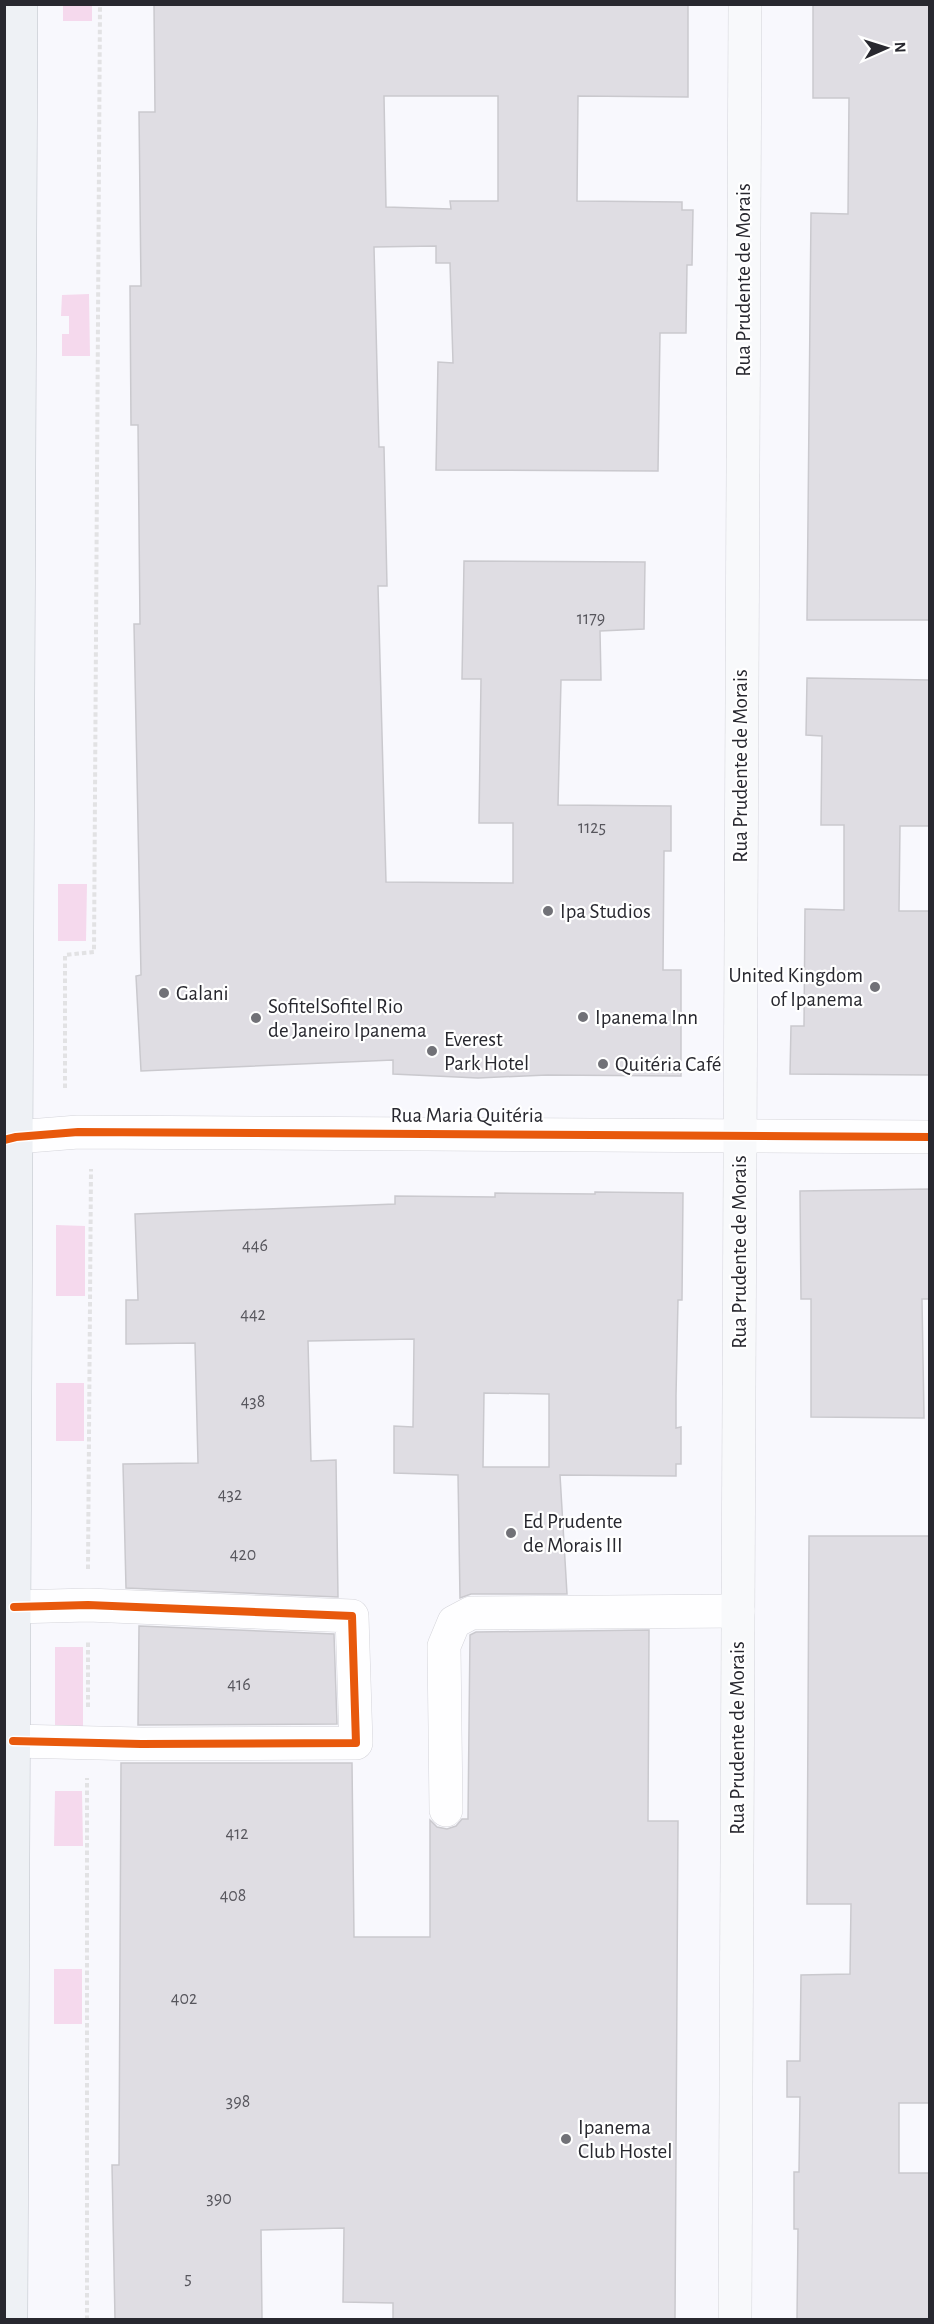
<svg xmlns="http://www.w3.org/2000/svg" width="934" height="2324" font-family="'Alegreya Sans',sans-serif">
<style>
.green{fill:#f5d9ed}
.building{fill:#dfdde3;stroke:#cac9ce;stroke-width:1.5;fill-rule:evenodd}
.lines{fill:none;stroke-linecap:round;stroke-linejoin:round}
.minor-casing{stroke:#d4d4da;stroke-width:34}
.secondary-casing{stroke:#d4d4da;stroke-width:34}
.trunk-casing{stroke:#bec2c9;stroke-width:34}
.path{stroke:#e2e2e4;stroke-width:4;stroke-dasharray:4.5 3;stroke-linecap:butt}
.minor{stroke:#fefeff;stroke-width:33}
.secondary{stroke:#f8f9fb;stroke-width:33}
.trunk{stroke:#eef1f5;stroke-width:33}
.cycleway-casing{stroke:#fff;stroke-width:11}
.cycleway{stroke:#e8590c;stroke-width:8}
.poi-dot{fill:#717177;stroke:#fff;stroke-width:2}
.labels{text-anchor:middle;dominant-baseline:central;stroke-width:4.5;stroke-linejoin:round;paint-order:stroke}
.number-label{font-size:18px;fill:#57565d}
.street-label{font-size:21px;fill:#28282f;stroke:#fff}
.poi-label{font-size:21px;fill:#28282f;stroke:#fff;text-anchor:start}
</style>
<rect width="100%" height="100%" fill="#f8f8fd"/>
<path class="green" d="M 63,5 L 92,5 L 92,21 L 63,21 Z
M 89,294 L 90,356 L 62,356 L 62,334 L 69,334 L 69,316 L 61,316 L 62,295 Z
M 58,884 L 87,884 L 86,941 L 58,941 Z
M 56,1225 L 85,1226 L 85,1296 L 56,1296 Z
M 56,1383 L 84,1383 L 84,1441 L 56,1441 Z
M 55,1647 L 83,1647 L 83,1733 L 55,1733 Z
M 55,1791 L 82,1791 L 83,1846 L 54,1846 Z
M 54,1969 L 82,1969 L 82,2024 L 54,2024 Z"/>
<path class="building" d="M 154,4 L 688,4 L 688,97 L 578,96 L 577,201 L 682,202 L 682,210 L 693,210 L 692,265 L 687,265 L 686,333 L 660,333 L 658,471 L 436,470 L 438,362 L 453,363 L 450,263 L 436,263 L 436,246 L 374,247 L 379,447 L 384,447 L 387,586 L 378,586 L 386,882 L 513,883 L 513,823 L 479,823 L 481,679 L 462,679 L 464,561 L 645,562 L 644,629 L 600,631 L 601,680 L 561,680 L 558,805 L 671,806 L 671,851 L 664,851 L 663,970 L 681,970 L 681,1076 L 547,1075 L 478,1078 L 393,1074 L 393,1060 L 141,1071 L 136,976 L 141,975 L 134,624 L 140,624 L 138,425 L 131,425 L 130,286 L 141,286 L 139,112 L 155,112 ZM 384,96 L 498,96 L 498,201 L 450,201 L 451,209 L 386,207 Z
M 813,4 L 930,4 L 930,620 L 807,620 L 811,213 L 848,214 L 849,98 L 813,98 Z
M 807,678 L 930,680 L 930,826 L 900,826 L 899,911 L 930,911 L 930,1075 L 790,1074 L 791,1026 L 804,1026 L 805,909 L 844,910 L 844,825 L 821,825 L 822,736 L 806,735 Z
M 930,1189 L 930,1299 L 922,1299 L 924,1418 L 811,1417 L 811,1299 L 801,1299 L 800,1191 Z
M 595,1192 L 683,1193 L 682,1300 L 678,1300 L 676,1396 L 676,1428 L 681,1427 L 681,1464 L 676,1464 L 676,1476 L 560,1475 L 567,1594 L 471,1594 L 460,1598 L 458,1475 L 394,1473 L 394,1426 L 413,1427 L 414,1339 L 308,1341 L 311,1461 L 336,1460 L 338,1597 L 126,1588 L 123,1464 L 198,1463 L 195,1343 L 126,1344 L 126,1300 L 138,1300 L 135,1214 L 395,1204 L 395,1196 L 495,1197 L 495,1193 L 595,1194 ZM 484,1393 L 549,1394 L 549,1467 L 483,1467 Z
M 809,1536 L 930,1536 L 930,2103 L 899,2103 L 899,2173 L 930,2173 L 930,2319 L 797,2319 L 798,2229 L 794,2229 L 794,2172 L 799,2172 L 800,2097 L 787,2097 L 787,2061 L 800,2061 L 801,1975 L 850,1974 L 851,1904 L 807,1904 Z
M 139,1626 L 334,1634 L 337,1724 L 138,1725 Z
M 649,1630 L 648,1821 L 678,1821 L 675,2319 L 393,2319 L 393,2303 L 343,2302 L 344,2228 L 261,2230 L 262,2319 L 115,2319 L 112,2165 L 119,2165 L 121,1763 L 352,1763 L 354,1937 L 430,1937 L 430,1820 L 437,1827 L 447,1829 L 456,1826 L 462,1819 L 468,1819 L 470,1635 L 476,1632 Z"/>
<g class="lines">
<defs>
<path id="minor" d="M 4,1140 L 16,1137 L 78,1132 L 930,1137
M 13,1741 L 141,1744 L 356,1743 L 352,1616 L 88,1605 L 14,1607
M 446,1810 L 444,1646 L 454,1622 L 471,1613 L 738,1611"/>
<path id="secondary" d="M 735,2320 L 745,4"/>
<path id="trunk" d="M 11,2320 L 21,4"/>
</defs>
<use href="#minor" class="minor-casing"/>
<use href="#secondary" class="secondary-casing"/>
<use href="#trunk" class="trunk-casing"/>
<path class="path" d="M 65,1088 L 65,955 L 94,952 L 100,4
M 88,1569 L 91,1169
M 88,1707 L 88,1640
M 87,2320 L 87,1778"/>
<use href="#minor" class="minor"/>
<use href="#secondary" class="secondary"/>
<use href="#trunk" class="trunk"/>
<defs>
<path id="cycleway" d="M 4,1140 L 16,1137 L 78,1132 L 930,1137
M 13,1741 L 141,1744 L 356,1743 L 352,1616 L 88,1605 L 14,1607"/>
</defs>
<use href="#cycleway" class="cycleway-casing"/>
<use href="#cycleway" class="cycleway"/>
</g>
<g class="poi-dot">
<circle cx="548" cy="911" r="6"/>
<circle cx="875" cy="987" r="6"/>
<circle cx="164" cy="993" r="6"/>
<circle cx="583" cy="1017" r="6"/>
<circle cx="256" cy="1018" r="6"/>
<circle cx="432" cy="1051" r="6"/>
<circle cx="603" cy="1064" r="6"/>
<circle cx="511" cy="1533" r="6"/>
<circle cx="566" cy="2139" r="6"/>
</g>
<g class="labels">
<g class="number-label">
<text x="591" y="619">1179</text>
<text x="592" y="828">1125</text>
<text x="255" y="1246">446</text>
<text x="253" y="1315">442</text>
<text x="253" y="1402">438</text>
<text x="230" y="1495">432</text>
<text x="243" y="1555">420</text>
<text x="239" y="1685">416</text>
<text x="237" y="1834">412</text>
<text x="233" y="1896">408</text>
<text x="184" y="1999">402</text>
<text x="238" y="2102">398</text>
<text x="219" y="2199">390</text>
<text x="188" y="2279">5</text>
</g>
<g class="street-label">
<text transform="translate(743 280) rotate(-90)">Rua Prudente de Morais</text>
<text transform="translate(740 766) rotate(-90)">Rua Prudente de Morais</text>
<text x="467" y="1115">Rua Maria Quitéria</text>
<text transform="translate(739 1252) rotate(-90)">Rua Prudente de Morais</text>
<text transform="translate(737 1738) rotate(-90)">Rua Prudente de Morais</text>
</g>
<g class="poi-label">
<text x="560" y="911">Ipa Studios</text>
<text x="863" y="975" text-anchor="end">United Kingdom<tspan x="863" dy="24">of Ipanema</tspan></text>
<text x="176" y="993">Galani</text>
<text x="268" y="1006">SofitelSofitel Rio<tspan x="268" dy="24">de Janeiro Ipanema</tspan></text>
<text x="595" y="1017">Ipanema Inn</text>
<text x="444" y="1039">Everest<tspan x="444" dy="24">Park Hotel</tspan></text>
<text x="615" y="1064">Quitéria Café</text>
<text x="523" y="1521">Ed Prudente<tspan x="523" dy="24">de Morais III</tspan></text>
<text x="578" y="2127">Ipanema<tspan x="578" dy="24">Club Hostel</tspan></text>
</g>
</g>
<rect width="934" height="2324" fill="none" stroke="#28282f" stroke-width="12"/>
<g transform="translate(886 48) rotate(87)" stroke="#ffffff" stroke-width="4.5" paint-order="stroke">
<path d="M0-4.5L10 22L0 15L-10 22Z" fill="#28282f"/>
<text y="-9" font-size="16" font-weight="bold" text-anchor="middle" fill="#28282f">N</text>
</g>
</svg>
